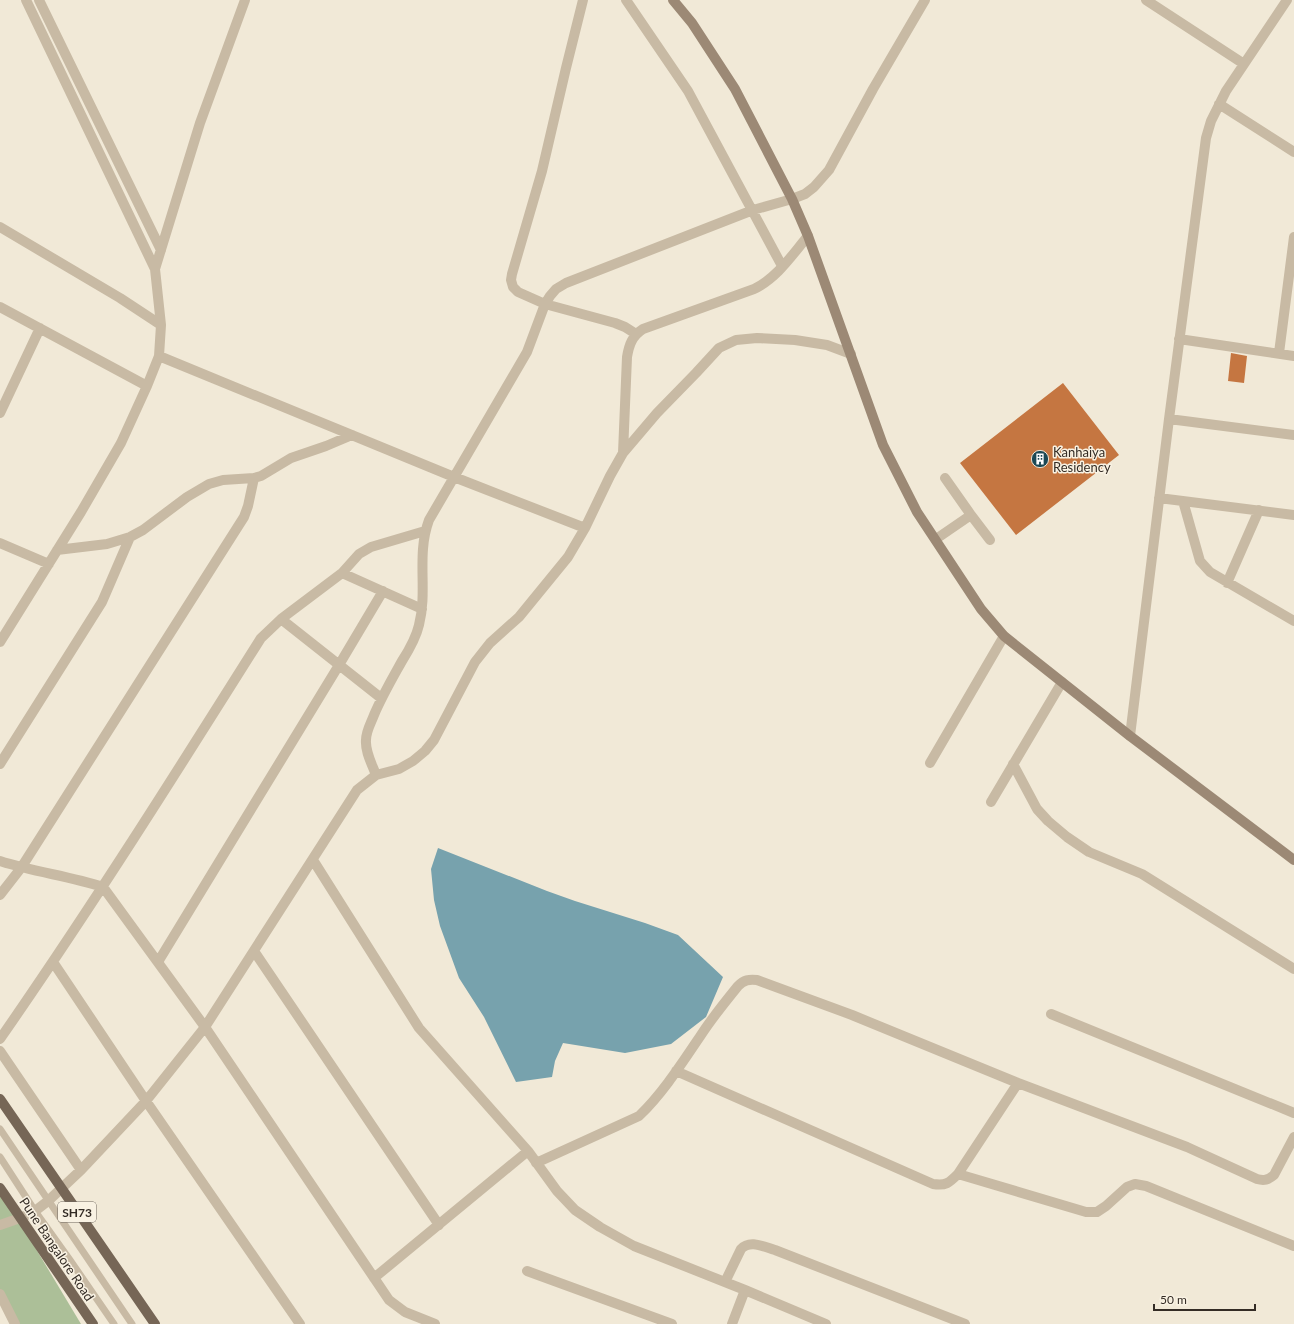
<svg xmlns="http://www.w3.org/2000/svg" width="1294" height="1324" font-family="Lato,sans-serif">
<style>
.green{fill:#acbf98}
.water{fill:#77a2ad}
.building{fill:#c57641}
.lines{fill:none;stroke-linecap:round;stroke-linejoin:round}
.lane{stroke:#c8baa4;stroke-width:7}
.street{stroke:#c8baa4;stroke-width:10}
.secondary{stroke:#9c8975;stroke-width:10}
.primary{stroke:#766656;stroke-width:10}
.labels{text-anchor:middle;dominant-baseline:central;stroke-width:3;stroke-linejoin:round;paint-order:stroke}
.shield{fill:#f9f2e3;stroke:#6f675e;stroke-width:1}
.shield-label{font-size:12px;font-weight:bold;fill:#342c25}
.poi-label{font-size:13px;fill:#342c25;stroke:#f9f2e3;text-anchor:start}
.street-label{font-size:13px;fill:#342c25;stroke:#f9f2e3}
</style>
<rect width="100%" height="100%" fill="#f1e9d7"/>
<path class="green" d="M 0,1189 L 81,1324 L 15,1324 L 0,1296 Z"/>
<path class="water" d="M 438,848 L 547,891 L 575,901 L 645,923 L 678,935 L 723,977 L 706,1017 L 671,1044 L 625,1053 L 563,1043 L 555,1061 L 552,1077 L 516,1082 L 484,1017 L 459,978 L 440,926 L 434,900 L 431,869 Z"/>
<path class="building" d="M 1231,353 L 1247,356 L 1244,383 L 1228,381 Z
M 1063,383 L 1119,455 L 1016,535 L 960,463 Z"/>
<g class="lines">
<path class="lane" d="M 0,1129 L 132,1324
M 0,1157 L 35,1211 L 70,1260 L 114,1324"/>
<path class="street" d="M 39,0 L 57,37 L 161,250
M 583,0 L 566,68 L 542,171 L 512,274 L 511,280 L 513,287 L 518,292 L 545,304 L 615,323 L 625,327 L 636,334
M 626,0 L 688,91 L 782,266
M 1146,0 L 1244,64
M 1219,104 L 1294,152
M 0,227 L 120,298 L 161,325
M 155,269 L 200,123 L 245,0
M 0,307 L 147,386
M 1179,339 L 1294,356
M 1279,353 L 1294,237
M 159,356 L 454,477 L 585,528
M 0,413 L 40,328
M 1169,419 L 1294,435
M 623,453 L 627,357 C 629,345 632,336 643,329 L 754,289 C 777,278 792,255 808,236
M 1159,498 L 1294,515
M 1183,501 L 1200,561 L 1210,572 L 1294,621
M 971,515 L 990,540
M 936,539 L 971,515 L 945,478
M 0,543 L 49,564
M 57,550 L 107,544 L 130,537 L 143,530 L 187,497 L 209,484 L 223,480 L 254,478 L 261,476 L 291,458 L 326,446 L 352,435
M 342,573 L 422,609
M 1227,583 L 1259,510
M 281,619 L 381,698
M 0,642 L 81,512 L 121,443 L 147,386 L 159,356 L 161,325 L 155,269 L 26,0
M 1130,736 L 1169,419 L 1206,138 L 1211,121 L 1226,91 L 1287,0
M 930,763 L 1004,636
M 0,764 L 102,602 L 130,537
M 1013,764 L 1037,809 L 1048,821 L 1067,837 L 1089,852 L 1142,874 L 1294,969
M 376,775 C 372,764 365,752 366,740 C 366,731 371,723 374,715 C 382,696 392,679 402,661 C 409,650 416,638 419,625 C 428,590 416,555 429,520 L 527,352 L 545,304 L 550,296 L 556,289 L 566,283 L 753,210 L 792,199 L 805,194 L 814,187 L 829,170 L 873,89 L 925,0
M 991,802 L 1062,682
M 313,860 L 419,1028 L 528,1151 L 557,1191 L 575,1210 L 600,1227 L 634,1246 L 745,1290 L 826,1324
M 0,861 C 34,872 69,876 103,887 L 205,1027 L 389,1300 L 405,1312 L 435,1324
M 0,895 L 21,868 L 244,517 L 248,506 L 254,478
M 254,951 L 439,1225
M 53,962 L 146,1101 L 300,1324
M 158,962 L 339,665 L 383,591
M 1051,1014 L 1294,1113
M 0,1039 C 91,908 176,773 261,638 L 281,619 L 342,573 L 359,554 L 371,547 L 425,531
M 0,1051 L 81,1170
M 676,1071 L 933,1184 C 946,1186 949,1183 958,1174 L 1018,1083
M 536,1163 L 639,1116 C 663,1093 682,1063 701,1035 C 712,1018 725,1002 738,986 C 744,980 749,979 757,980 L 852,1015 L 1018,1083 L 1187,1147 L 1257,1179 C 1264,1181 1268,1180 1274,1175 L 1294,1137
M 958,1174 L 1086,1212 L 1097,1212 L 1106,1206 L 1127,1187 L 1135,1184 L 1146,1186 L 1294,1246
M 0,1225 L 20,1218 L 35,1211 L 48,1201 L 81,1170 L 146,1101 L 205,1027 L 357,790 L 376,775 L 399,769 L 413,761 L 425,751 L 434,740 L 475,662 L 490,643 L 519,617 L 568,557 L 585,528 L 610,476 L 623,453 L 657,413 L 696,373 L 719,348 L 736,340 L 757,338 L 795,340 L 827,345 L 851,354
M 527,1271 L 672,1324
M 374,1278 L 528,1151
M 725,1282 L 741,1249 C 750,1239 764,1247 775,1250 L 965,1324
M 0,1294 L 15,1324
M 732,1324 L 745,1290"/>
<path class="secondary" d="M 673,0 L 692,23 L 735,89 L 792,199 L 808,236 L 883,445 L 917,512 L 981,609 L 1004,636 L 1130,736 L 1294,860"/>
<path class="primary" d="M 0,1099 L 155,1324
M 0,1188 L 93,1324"/>
</g>
<defs>
<symbol id="building-disc" viewBox="-11 -11 22 22"><circle r="9.5" fill="#1c4854" stroke="#f9f2e3"/><path d="M-4-6H4V6H1V3H-1V6H-4ZM-2.5-4.3h1.7v1.8h-1.7ZM.8-4.3h1.7v1.8H.8ZM-2.5-1h1.7V.8h-1.7ZM.8-1h1.7V.8H.8Z" fill="#fff"/></symbol>
</defs>
<g fill-rule="evenodd">
<use href="#building-disc" x="1030" y="449" width="20" height="20"/>
</g>
<g class="labels">
<rect class="shield" x="58" y="1202" width="38" height="20" rx="3"/>
<g class="shield-label">
<text x="77" y="1212">SH73</text>
</g>
<g class="poi-label">
<text x="1053" y="452">Kanhaiya<tspan x="1053" dy="15">Residency</tspan></text>
</g>
<g class="street-label">
<text transform="translate(57 1249) rotate(56)">Pune Bangalore Road</text>
</g>
</g>
<path d="M1154 1304v6h101v-6" fill="none" stroke="#342c25" stroke-width="2"/>
<text x="1160" y="1304" font-size="12" fill="#342c25" stroke="#f9f2e3" stroke-width="3" paint-order="stroke">50 m</text>
</svg>
